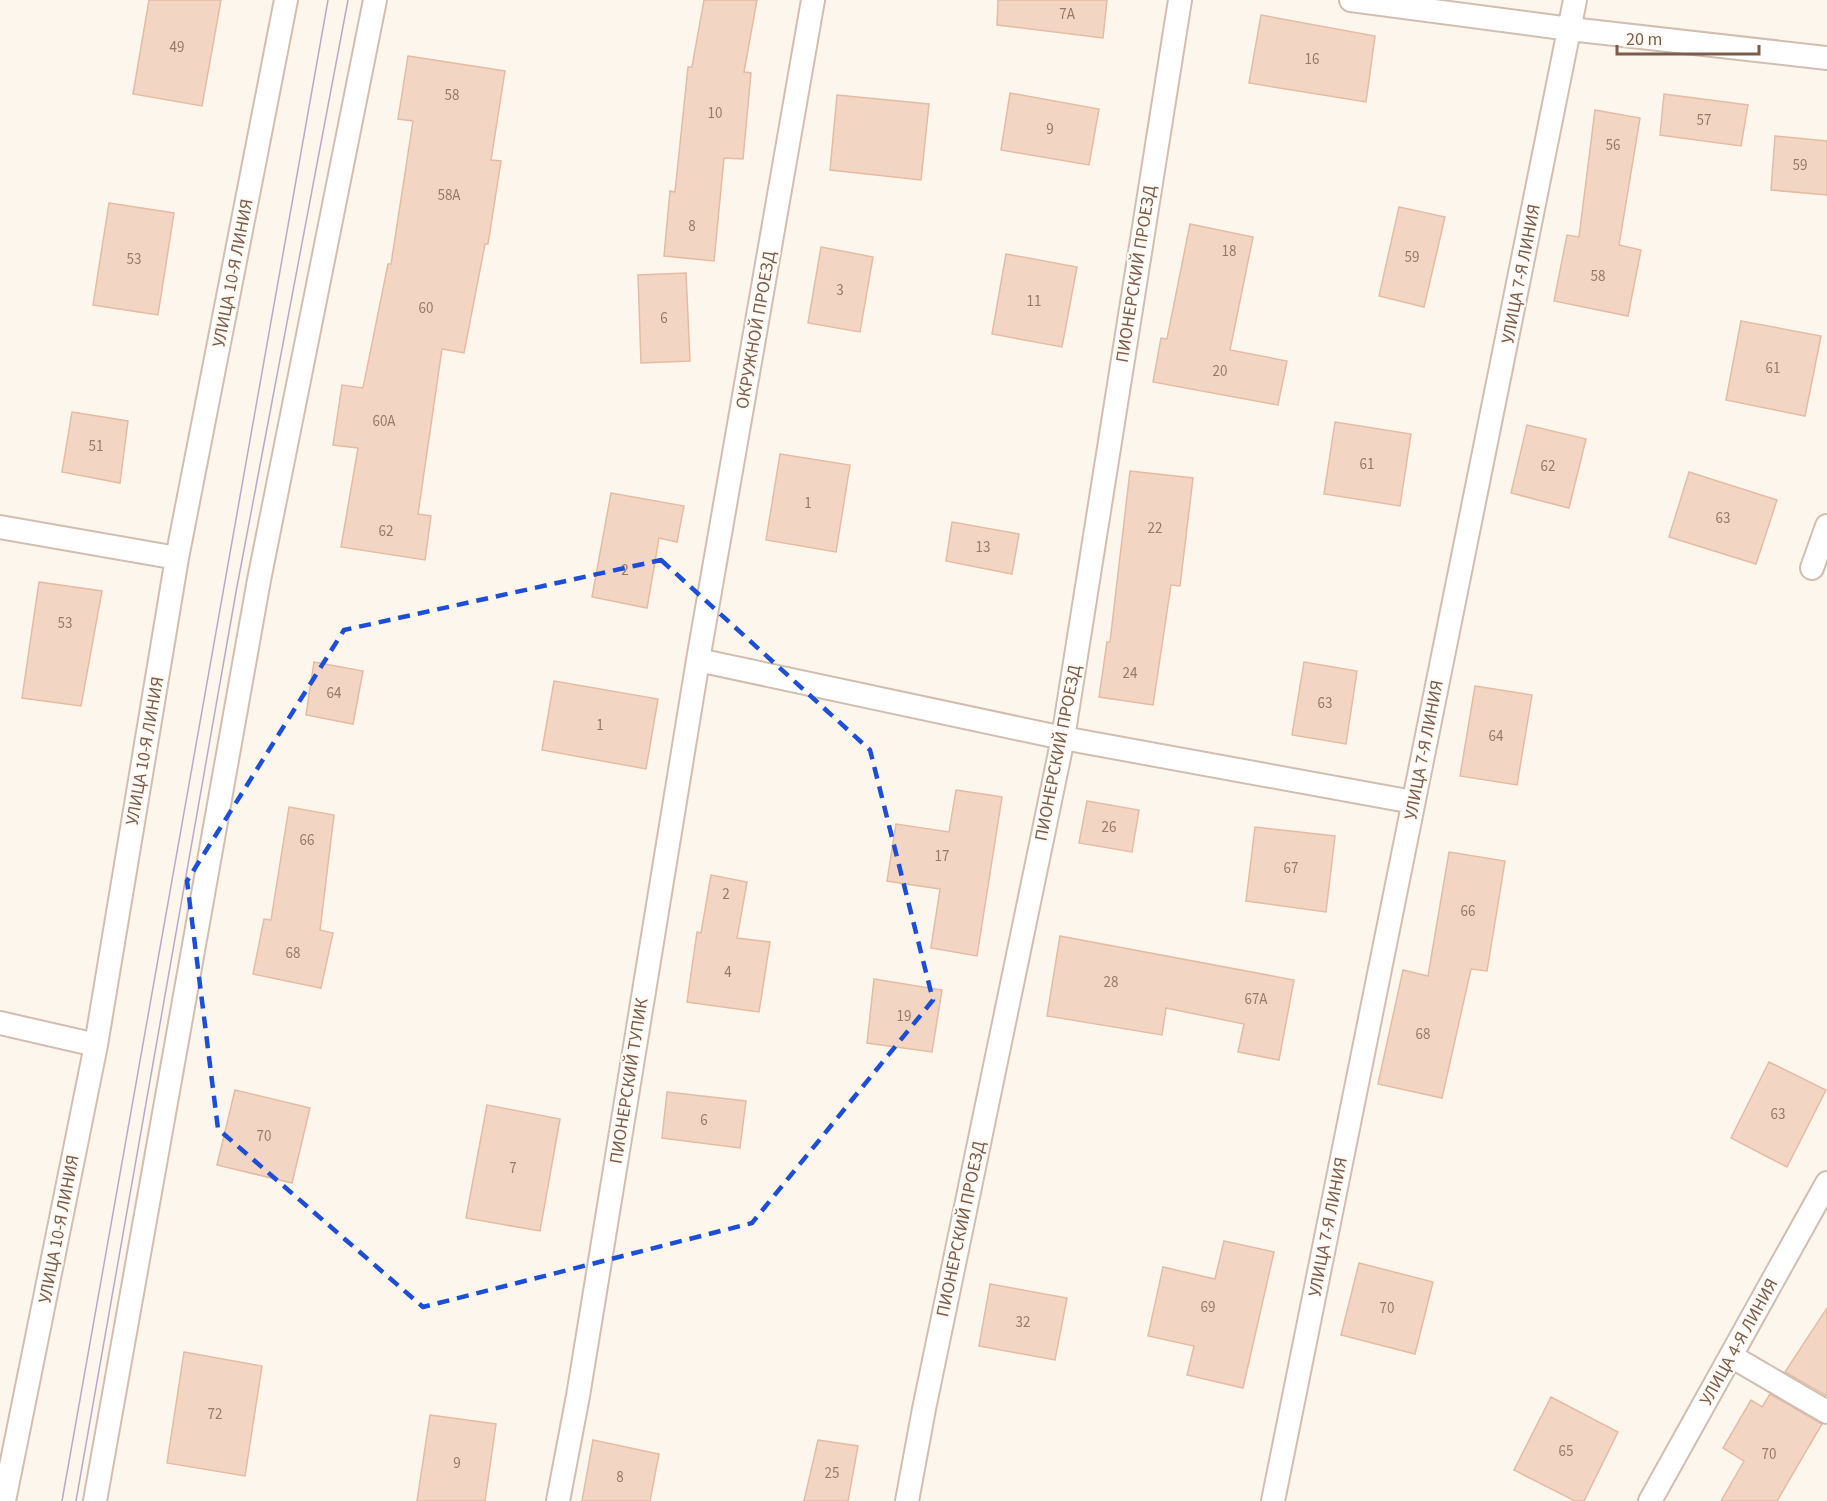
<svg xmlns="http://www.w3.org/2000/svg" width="1827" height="1501" font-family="'Source Sans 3',sans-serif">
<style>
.building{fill:#f3d5c3;stroke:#e6bba3;stroke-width:1.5}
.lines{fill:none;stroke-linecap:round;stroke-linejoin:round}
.lane-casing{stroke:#d1beb0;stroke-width:26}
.lane{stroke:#fff;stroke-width:22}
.tram{stroke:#b9a8c9;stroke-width:1.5}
.marked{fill:none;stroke:#1d4ed8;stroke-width:4.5;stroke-dasharray:12 8;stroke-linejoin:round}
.labels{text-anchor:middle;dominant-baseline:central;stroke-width:4.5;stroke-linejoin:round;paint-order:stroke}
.number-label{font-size:15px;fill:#987a6a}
.street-label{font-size:18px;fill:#7a5c4d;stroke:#fffaf3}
</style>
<rect width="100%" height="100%" fill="#fdf6ec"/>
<path class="building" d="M 149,0 L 221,0 L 202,106 L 133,94 Z
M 704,0 L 757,0 L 744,72 L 751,73 L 743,159 L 724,158 L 714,261 L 664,256 L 670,191 L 675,192 L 688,67 L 692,67 Z
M 998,0 L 1107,0 L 1103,38 L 997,25 Z
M 1261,15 L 1375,36 L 1366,102 L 1249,83 Z
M 408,56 L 505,71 L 491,160 L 501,161 L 488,244 L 485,244 L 464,353 L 442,349 L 418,514 L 431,516 L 425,560 L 341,547 L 358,448 L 333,445 L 342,385 L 363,388 L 388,264 L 391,264 L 413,121 L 398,119 Z
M 1010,93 L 1099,109 L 1089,165 L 1001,150 Z
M 1664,94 L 1748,105 L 1741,146 L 1660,135 Z
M 837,95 L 929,104 L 921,180 L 830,170 Z
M 1595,110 L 1640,118 L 1619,245 L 1641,250 L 1628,316 L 1554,301 L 1567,235 L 1579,237 Z
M 1775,136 L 1827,141 L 1827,195 L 1771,190 Z
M 109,203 L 174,213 L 158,315 L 93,305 Z
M 1399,207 L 1445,217 L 1424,307 L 1379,296 Z
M 1190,224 L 1253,237 L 1230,350 L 1287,361 L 1278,405 L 1153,382 L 1161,338 L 1167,339 Z
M 821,247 L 873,257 L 860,332 L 808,323 Z
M 1006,254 L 1077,267 L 1062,347 L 992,334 Z
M 686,273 L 690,361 L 641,363 L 638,275 Z
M 1741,321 L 1821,336 L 1805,416 L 1726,400 Z
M 72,412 L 128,421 L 120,483 L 62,472 Z
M 1335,422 L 1411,434 L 1400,506 L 1324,494 Z
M 1527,425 L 1586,439 L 1569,508 L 1511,493 Z
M 780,454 L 850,465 L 836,552 L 766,540 Z
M 1130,471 L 1193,478 L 1180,586 L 1171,585 L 1153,705 L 1099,697 L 1107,642 L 1110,642 Z
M 1689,472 L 1777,500 L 1756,564 L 1669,537 Z
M 611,493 L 684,506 L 677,542 L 659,538 L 647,608 L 592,597 Z
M 952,522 L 1019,534 L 1012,574 L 946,561 Z
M 39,582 L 102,591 L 81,706 L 22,698 Z
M 314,662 L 363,671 L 353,724 L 306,715 Z
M 1304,662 L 1357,671 L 1346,744 L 1292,735 Z
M 554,681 L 658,699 L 646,769 L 542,750 Z
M 1475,686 L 1532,695 L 1517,785 L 1460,776 Z
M 956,790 L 1002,797 L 977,956 L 931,948 L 940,889 L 887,881 L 896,824 L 949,832 Z
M 1087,801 L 1139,810 L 1132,852 L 1079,843 Z
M 289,807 L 334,815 L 320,930 L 333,933 L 321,988 L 253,974 L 264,919 L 271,920 Z
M 1255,827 L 1335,836 L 1326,912 L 1246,901 Z
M 1449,852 L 1505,861 L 1487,971 L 1471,969 L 1442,1098 L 1378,1084 L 1403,970 L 1428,976 Z
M 711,875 L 747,882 L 737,938 L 770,942 L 759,1012 L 687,1002 L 697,932 L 701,933 Z
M 1060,936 L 1294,980 L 1279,1060 L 1238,1052 L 1244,1024 L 1166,1008 L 1162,1035 L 1047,1016 Z
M 874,979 L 942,990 L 932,1052 L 867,1043 Z
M 1769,1062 L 1826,1090 L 1787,1167 L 1731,1138 Z
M 235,1090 L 310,1108 L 292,1183 L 217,1165 Z
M 667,1092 L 746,1101 L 740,1148 L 662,1138 Z
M 487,1105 L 560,1119 L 540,1231 L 466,1218 Z
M 1224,1241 L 1274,1252 L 1243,1388 L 1187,1375 L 1194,1346 L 1148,1336 L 1163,1267 L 1215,1279 Z
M 1359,1263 L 1433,1282 L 1415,1354 L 1341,1335 Z
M 990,1284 L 1067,1298 L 1055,1360 L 979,1346 Z
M 1827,1308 L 1827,1396 L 1785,1372 Z
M 184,1352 L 262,1366 L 245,1476 L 167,1463 Z
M 1770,1394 L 1822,1424 L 1777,1501 L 1721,1501 L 1744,1461 L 1723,1448 L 1751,1400 L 1762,1407 Z
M 1551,1397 L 1618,1432 L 1584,1501 L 1575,1501 L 1514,1470 Z
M 430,1415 L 496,1424 L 485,1501 L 417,1501 Z
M 593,1440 L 659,1454 L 650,1501 L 582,1501 Z
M 818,1440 L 858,1446 L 848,1501 L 804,1501 Z"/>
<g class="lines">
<defs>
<path id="lane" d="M 1351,0 L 1570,29 L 1827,58
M 0,527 L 177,558
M 1812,568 L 1827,526
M 698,660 L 1063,738 L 1413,802
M 0,1023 L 96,1045
M 1731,1356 L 1827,1412
M 4,1501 L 96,1045 L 177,558 L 286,0
M 95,1501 L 259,580 L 375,0
M 558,1501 L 578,1396 L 698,660 L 813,0
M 907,1501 L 924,1409 L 1063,738 L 1180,0
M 1273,1501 L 1575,0
M 1650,1501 L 1827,1183"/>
</defs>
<use href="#lane" class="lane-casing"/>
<use href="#lane" class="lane"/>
<path class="tram" d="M 62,1501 L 328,0
M 76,1501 L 236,592 L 348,0"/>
</g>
<path class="marked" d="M 661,560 L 870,750 L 933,1000 L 752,1223 L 423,1307 L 218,1129 L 187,881 L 344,630 Z"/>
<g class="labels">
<g class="number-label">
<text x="1067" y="14">7А</text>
<text x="177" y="47">49</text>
<text x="1312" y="59">16</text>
<text x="452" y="95">58</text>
<text x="715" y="113">10</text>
<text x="1704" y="120">57</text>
<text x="1050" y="129">9</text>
<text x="1613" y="145">56</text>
<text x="1800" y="165">59</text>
<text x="449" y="195">58А</text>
<text x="692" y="226">8</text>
<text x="1229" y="251">18</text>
<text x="1412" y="257">59</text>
<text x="134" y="259">53</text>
<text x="1598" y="276">58</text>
<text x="840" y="290">3</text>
<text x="1034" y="301">11</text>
<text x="426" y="308">60</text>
<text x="664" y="318">6</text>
<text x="1773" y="368">61</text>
<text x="1220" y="371">20</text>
<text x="384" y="421">60А</text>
<text x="96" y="446">51</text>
<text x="1367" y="464">61</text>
<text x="1548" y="466">62</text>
<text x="808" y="503">1</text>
<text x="1723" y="518">63</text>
<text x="1155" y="528">22</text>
<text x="386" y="531">62</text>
<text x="983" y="547">13</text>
<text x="625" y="570">2</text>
<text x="65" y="623">53</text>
<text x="1130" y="673">24</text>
<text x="334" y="693">64</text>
<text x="1325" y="703">63</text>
<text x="600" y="725">1</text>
<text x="1496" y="736">64</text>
<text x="1109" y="827">26</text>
<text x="307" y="840">66</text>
<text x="942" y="856">17</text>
<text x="1291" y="868">67</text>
<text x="726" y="894">2</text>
<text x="1468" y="911">66</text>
<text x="293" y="953">68</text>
<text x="728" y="972">4</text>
<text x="1111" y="982">28</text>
<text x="1256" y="999">67А</text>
<text x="904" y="1016">19</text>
<text x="1423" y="1034">68</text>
<text x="1778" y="1114">63</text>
<text x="704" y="1120">6</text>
<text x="264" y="1136">70</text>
<text x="513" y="1168">7</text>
<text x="1208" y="1307">69</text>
<text x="1387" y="1308">70</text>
<text x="1023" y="1322">32</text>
<text x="215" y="1414">72</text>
<text x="1566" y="1451">65</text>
<text x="1769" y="1454">70</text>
<text x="457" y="1463">9</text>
<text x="832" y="1473">25</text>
<text x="620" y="1477">8</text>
</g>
<g class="street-label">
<text transform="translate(233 273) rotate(-79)">УЛИЦА 10-Я ЛИНИЯ</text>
<text transform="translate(1136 274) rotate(-81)">ПИОНЕРСКИЙ ПРОЕЗД</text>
<text transform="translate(1521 274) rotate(-79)">УЛИЦА 7-Я ЛИНИЯ</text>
<text transform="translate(756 330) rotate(-80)">ОКРУЖНОЙ ПРОЕЗД</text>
<text transform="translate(1424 750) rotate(-79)">УЛИЦА 7-Я ЛИНИЯ</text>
<text transform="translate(145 751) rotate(-80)">УЛИЦА 10-Я ЛИНИЯ</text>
<text transform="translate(1058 753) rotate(-79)">ПИОНЕРСКИЙ ПРОЕЗД</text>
<text transform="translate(629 1081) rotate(-81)">ПИОНЕРСКИЙ ТУПИК</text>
<text transform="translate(1328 1227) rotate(-79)">УЛИЦА 7-Я ЛИНИЯ</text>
<text transform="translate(59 1229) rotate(-79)">УЛИЦА 10-Я ЛИНИЯ</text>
<text transform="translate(961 1229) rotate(-78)">ПИОНЕРСКИЙ ПРОЕЗД</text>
<text transform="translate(1739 1342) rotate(-61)">УЛИЦА 4-Я ЛИНИЯ</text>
</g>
</g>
<path d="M1617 45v9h142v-9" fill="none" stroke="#7a5c4d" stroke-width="3"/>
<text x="1626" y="45" font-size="18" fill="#7a5c4d" stroke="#fffaf3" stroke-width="4.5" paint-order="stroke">20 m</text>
</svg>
